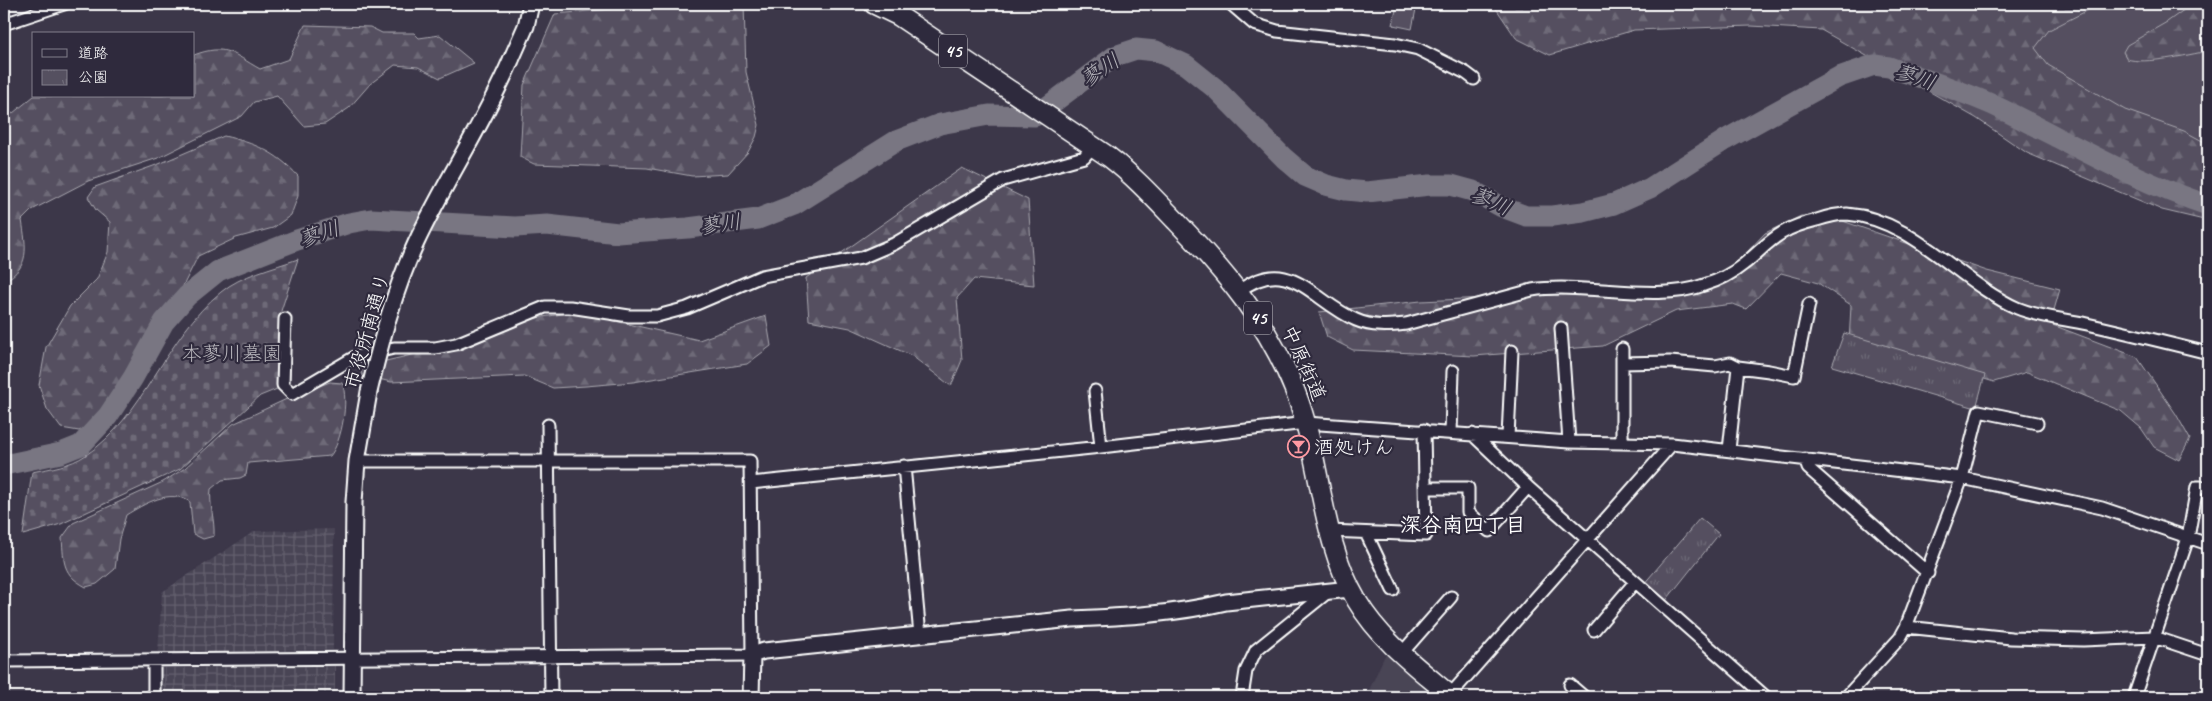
<svg xmlns="http://www.w3.org/2000/svg" width="2212" height="701" font-family="Caveat,'Klee One',sans-serif">
<style>
.built{fill:#494455}
.industrial{fill:url(#industrial-grid)}
.grass{fill:#555060;stroke:#aaa8b0}
.forest{fill:url(#forest-firs);stroke:#aaa8b0}
.cemetery{fill:url(#cemetery-stones);stroke:#aaa8b0}
.park{fill:url(#park-tufts);stroke:#aaa8b0}
.lines{fill:none;stroke-linecap:round;stroke-linejoin:round}
.river{stroke:#797682;stroke-width:21}
.minor-casing{stroke:#fff;stroke-width:15}
.tertiary-casing{stroke:#fff;stroke-width:19}
.primary-casing{stroke:#fff;stroke-width:22}
.minor{stroke:#2f2a3d;stroke-width:11}
.tertiary{stroke:#2f2a3d;stroke-width:15}
.primary{stroke:#2f2a3d;stroke-width:19}
.tertiary-bridge-casing{stroke:#fff;stroke-width:19;stroke-linecap:butt}
.tertiary-bridge{stroke:#2f2a3d;stroke-width:15}
.labels{text-anchor:middle;dominant-baseline:central;stroke-width:4.5;stroke-linejoin:round;paint-order:stroke}
.shield{fill:#2f2a3d;stroke:#c1bfc5;stroke-width:1}
.shield-label{font-size:19px;font-weight:bold;fill:#fff}
.street-label{font-size:20px;fill:#fff;stroke:#2f2a3d}
.park-label{font-size:20px;fill:#bbb9bf;stroke:#2f2a3d}
.poi-label{font-size:20px;fill:#fff;stroke:#2f2a3d;text-anchor:start}
.water-label{font-size:21px;font-style:italic;fill:#b5b4ba;stroke:#2f2a3d}
.neighbourhood-label{font-size:21px;font-weight:bold;fill:#fff;stroke:#2f2a3d}
</style>
<defs>
<pattern id="industrial-grid" width="8" height="8" patternUnits="userSpaceOnUse" patternTransform="scale(1.25)"><rect width="8" height="8" fill="#494455"/><path d="M0 4h8M4 0v8" fill="none" stroke="#64606e"/></pattern>
<pattern id="forest-firs" width="22" height="20" patternUnits="userSpaceOnUse" patternTransform="scale(1.25)"><rect width="22" height="20" fill="#555060"/><path d="M5 1l3.5 6h-7zM16 11l3.5 6h-7z" fill="#6e6a78"/></pattern>
<pattern id="cemetery-stones" width="16" height="16" patternUnits="userSpaceOnUse" patternTransform="scale(1.25)"><rect width="16" height="16" fill="#555060"/><path d="M2 7V4a2 2 0 0 1 4 0v3zM10 15v-3a2 2 0 0 1 4 0v3z" fill="#6e6a78"/></pattern>
<pattern id="park-tufts" width="24" height="20" patternUnits="userSpaceOnUse" patternTransform="scale(1.25)"><rect width="24" height="20" fill="#555060"/><path d="M3 7l-1-3M5 7V3M7 7l1-3M15 17l-1-3M17 17v-4M19 17l1-3" fill="none" stroke="#6e6a78"/></pattern>
</defs>
<rect width="100%" height="100%" fill="#3c3749"/>
<filter id="ink" filterUnits="userSpaceOnUse"><feTurbulence type="fractalNoise" baseFrequency=".02" numOctaves="2"/><feDisplacementMap in="SourceGraphic" scale="10" xChannelSelector="R" yChannelSelector="G"/><feConvolveMatrix kernelMatrix="1 2 1 2 8 2 1 2 1" color-interpolation-filters="sRGB"/></filter>
<g filter="url(#ink)">
<path class="built" d="M 1389,652 L 1440,697 L 1366,697 L 1384,657 Z"/>
<path class="industrial" d="M 334,529 L 333,650 L 158,653 L 162,592 L 255,531 Z
M 335,666 L 335,697 L 159,697 L 159,668 Z"/>
<path class="grass" d="M 1397,4 L 1417,4 L 1412,29 L 1393,25 Z
M 2066,4 L 2208,4 L 2208,192 L 1958,75 Z"/>
<path class="forest" d="M 621,4 L 744,4 L 746,72 L 759,125 L 756,137 L 748,152 L 728,174 L 692,176 L 647,168 L 534,164 L 520,157 L 524,85 L 555,14 L 612,9 Z
M 1493,4 L 2100,4 L 2049,30 L 2035,48 L 2048,65 L 2125,110 L 2184,131 L 2208,144 L 2208,221 L 2162,210 L 2027,153 L 1976,118 L 1821,30 L 1751,26 L 1634,30 L 1550,55 L 1516,38 Z
M 2192,4 L 2208,4 L 2208,51 C 2187,55 2145,65 2127,59 L 2123,52 L 2127,45 L 2167,22 Z
M 305,25 L 370,27 L 382,33 L 414,33 L 419,38 L 440,35 L 474,63 L 440,78 L 418,67 L 395,65 L 370,84 L 349,108 L 325,124 L 304,126 L 277,96 L 254,102 L 242,116 L 158,158 L 88,181 L 32,210 L 22,220 C 26,247 31,267 4,281 L 4,117 L 13,113 L 34,96 L 194,96 L 194,55 C 226,43 233,54 260,69 L 289,59 Z
M 224,136 C 254,143 277,152 298,176 L 298,196 L 291,215 L 273,228 L 236,238 L 198,256 L 162,328 L 120,395 L 97,422 L 79,431 L 61,428 L 47,409 L 39,385 L 46,347 L 70,306 L 97,279 L 108,252 L 110,222 L 96,210 L 88,197 L 95,187 L 159,164 Z
M 962,168 L 1028,200 L 1034,285 L 974,279 L 957,298 L 962,360 L 951,386 L 912,356 L 850,328 L 809,320 L 806,278 Z
M 1801,216 L 1834,218 L 1987,271 L 2060,289 L 2050,324 L 2137,357 L 2176,414 L 2190,439 L 2179,460 L 2154,447 L 2141,428 L 2121,411 L 2027,372 L 1994,382 L 1936,364 L 1849,343 L 1851,305 L 1818,283 L 1781,273 L 1746,309 L 1733,304 L 1676,311 L 1603,346 L 1474,356 L 1353,350 L 1327,337 L 1319,312 L 1421,301 L 1676,289 L 1732,268 L 1765,233 Z
M 575,312 L 699,340 L 766,316 L 771,346 L 747,364 L 633,382 L 586,386 L 553,388 L 524,376 L 391,382 L 362,375 L 360,367 L 429,351 L 530,319 Z
M 330,382 L 342,383 C 349,399 342,442 330,456 L 248,463 L 246,475 L 240,478 L 222,480 L 211,489 C 209,505 215,520 214,536 L 203,539 L 193,534 L 190,502 C 170,488 144,504 126,515 L 119,539 L 115,569 L 97,584 L 86,587 C 62,574 64,563 62,538 L 73,523 L 163,482 L 185,468 L 233,424 L 291,397 Z"/>
<path class="cemetery" d="M 298,259 L 279,317 L 284,326 L 282,387 L 260,396 L 180,469 L 61,524 L 23,535 L 32,472 C 51,468 70,466 86,455 C 143,418 166,336 221,292 C 241,275 273,268 298,259 Z"/>
<path class="park" d="M 1844,333 L 1985,375 L 1976,408 L 1832,366 Z
M 1700,518 L 1719,534 L 1664,603 L 1643,585 Z"/>
<g class="lines">
<path class="river" d="M 4,465 L 61,453 L 81,445 L 108,416 L 133,378 L 164,322 L 187,296 L 218,271 L 297,240 L 349,223 L 371,219 L 515,227 L 547,225 L 618,233 L 688,228 L 758,219 L 794,205 L 896,141 L 940,124 L 989,115 L 1035,116 L 1115,56 L 1136,49 L 1156,51 L 1186,65 L 1216,89 L 1284,158 L 1305,176 L 1326,185 L 1346,190 L 1367,192 L 1430,185 L 1451,185 L 1473,191 L 1502,207 L 1526,216 L 1552,216 L 1583,212 L 1614,204 L 1650,188 L 1725,140 L 1839,77 L 1874,65 L 1889,67 C 1924,79 1960,90 1993,105 C 2064,139 2133,181 2208,205"/>
<defs>
<path id="minor" d="M 1231,4 L 1254,24 L 1277,31 L 1395,44 L 1418,49 L 1466,73 L 1474,79
M 4,24 L 64,4
M 1239,291 C 1290,253 1312,301 1356,320 C 1372,327 1389,326 1406,324 L 1532,290 C 1585,282 1656,303 1704,285 C 1718,281 1733,273 1744,264 C 1757,254 1768,241 1782,233 C 1793,226 1805,223 1817,220 C 1826,217 1838,214 1847,214 C 1913,219 1959,282 2017,308 C 2038,317 2064,319 2087,324 C 2127,333 2168,343 2208,353
M 285,319 L 283,385 L 292,394 L 355,357 L 394,348 L 435,348 L 456,344 L 545,307 L 570,307 L 629,316 L 657,316 L 687,308 L 762,276 L 861,258 L 894,244 L 1003,180 L 1084,157 L 1094,145
M 1561,328 L 1569,442
M 1622,363 L 1670,362 L 1715,366 L 1730,363 L 1738,367
M 1095,391 L 1101,447
M 548,425 L 551,697
M 1451,433 L 1453,371
M 1472,434 L 1528,487 L 1766,697
M 1508,437 L 1512,351
M 1622,443 L 1622,349
M 1729,450 L 1738,367 L 1769,371 L 1794,376 L 1809,304
M 1805,459 L 1808,468 L 1928,573
M 904,466 L 920,635
M 751,483 L 1101,447 L 1306,423 L 1569,442 L 1672,444 L 1962,478 L 2102,508 L 2208,544
M 1426,488 L 1468,488 L 1468,512 L 1489,531 L 1528,487
M 1329,531 L 1426,535 L 1424,430
M 1366,533 L 1393,590
M 1906,627 L 2011,638 L 2083,640 L 2154,637 L 2208,655
M 1594,630 L 1635,582
M 1401,654 L 1451,597
M 4,661 L 752,655 L 750,461 L 357,461
M 154,661 L 154,697
M 1570,685 L 1584,697
M 1450,695 L 1672,444
M 1242,697 L 1246,671 L 1256,650 L 1328,592
M 1846,697 L 1900,638 L 1906,627 L 1962,478 L 1979,411 L 2037,423
M 2134,697 L 2188,538 L 2197,487 L 2208,487"/>
<path id="tertiary" d="M 511,60 L 526,26 L 531,4
M 352,697 L 354,502 L 357,461 L 369,392
M 751,697 L 752,655 L 764,651 L 1072,619 C 1123,617 1176,614 1226,602 L 1350,589"/>
<path id="primary" d="M 874,4 L 899,16 L 1109,157 C 1134,176 1155,199 1177,222 C 1227,274 1268,323 1295,391 C 1322,459 1319,537 1357,601 C 1380,640 1418,668 1452,697"/>
</defs>
<use href="#minor" class="minor-casing"/>
<use href="#tertiary" class="tertiary-casing"/>
<use href="#primary" class="primary-casing"/>
<use href="#minor" class="minor"/>
<use href="#tertiary" class="tertiary"/>
<use href="#primary" class="primary"/>
<defs>
<path id="tertiary-bridge" d="M 369,392 C 381,341 394,291 416,243 C 445,181 484,123 511,60"/>
</defs>
<use href="#tertiary-bridge" class="tertiary-bridge-casing"/>
<use href="#tertiary-bridge" class="tertiary-bridge"/>
</g>
</g>
<defs>
<symbol id="bar-ring" viewBox="-11 -11 22 22"><circle r="9.5" fill="#2f2a3d" stroke="#ff9aa2" stroke-width="1.5"/><path d="M-6-5H6L.8 .8V4.5H3.5V6h-7V4.5H-.8V.8Z" fill="#ff9aa2"/></symbol>
</defs>
<g fill-rule="evenodd">
<use href="#bar-ring" x="1286" y="434" width="25" height="25"/>
</g>
<g class="labels">
<g class="shield">
<rect x="939" y="34.5" width="28" height="33" rx="4"/>
<rect x="1244" y="301.5" width="28" height="33" rx="4"/>
</g>
<g class="shield-label">
<text x="953" y="51">45</text>
<text x="1258" y="318">45</text>
</g>
<g class="street-label">
<text transform="translate(367 331) rotate(-74)">市役所南通り</text>
<text transform="translate(1304 363) rotate(66)">中原街道</text>
</g>
<g class="park-label">
<text x="232" y="353">本蓼川墓園</text>
</g>
<g class="poi-label">
<text x="1314" y="447">酒処けん</text>
</g>
<g class="water-label">
<text transform="translate(1100 70) rotate(-34)">蓼川</text>
<text transform="translate(1915 77) rotate(19)">蓼川</text>
<text transform="translate(1491 201) rotate(23)">蓼川</text>
<text transform="translate(720 224) rotate(-8)">蓼川</text>
<text transform="translate(319 234) rotate(-19)">蓼川</text>
</g>
<g class="neighbourhood-label">
<text x="1463" y="525">深谷南四丁目</text>
</g>
</g>
<rect width="2212" height="701" fill="none" stroke="#2f2a3d" stroke-width="20"/>
<rect x="10" y="10" width="2192" height="681" fill="none" stroke="#fff" stroke-width="2" filter="url(#ink)"/>
<rect x="32" y="32" width="162" height="65" fill="#2f2a3d" stroke="#827f8b"/>
<rect x="42" y="49" width="25" height="8" fill="#2f2a3d" stroke="#827f8b"/>
<text x="78" y="58" font-size="15" fill="#ffffff">道路</text>
<rect x="42" y="70" width="25" height="15" fill="url(#park-tufts)" stroke="#827f8b"/>
<text x="78" y="82" font-size="15" fill="#ffffff">公園</text>
</svg>
